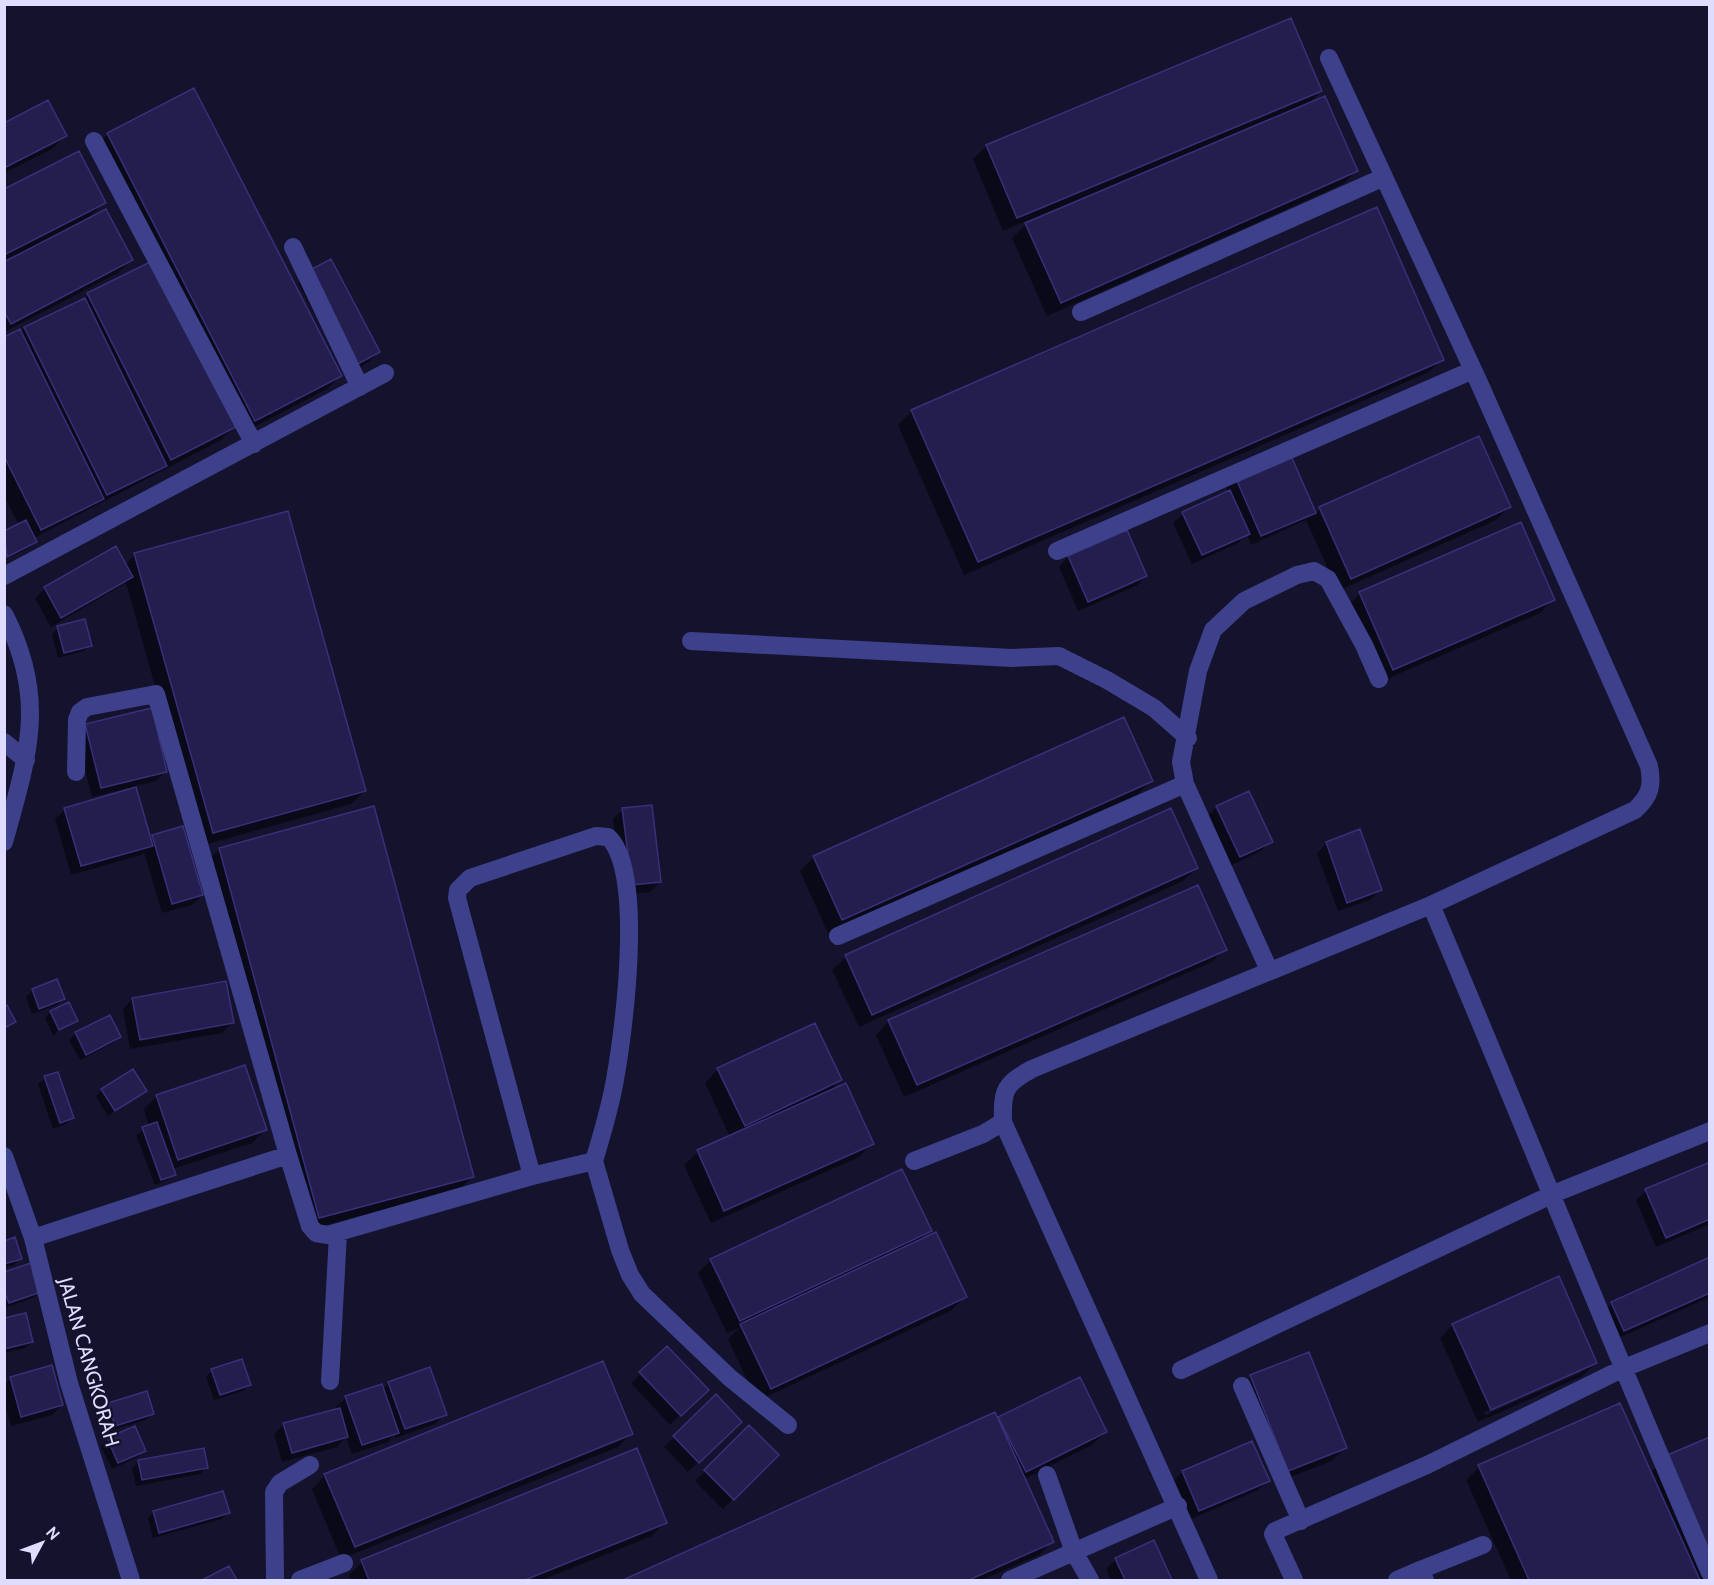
<svg xmlns="http://www.w3.org/2000/svg" width="1714" height="1585" font-family="Cabin,sans-serif">
<style>
.shadow{fill:#0007;fill-rule:evenodd}
.building{fill:#231e4e;stroke:#38307a;stroke-width:1.5}
.lines{fill:none;stroke-linecap:round;stroke-linejoin:round}
.minor{stroke:#3d408b;stroke-width:18}
.labels{text-anchor:middle;dominant-baseline:central;stroke-width:4.5;stroke-linejoin:round;paint-order:stroke}
.street-label{font-size:20px;fill:#deddff;stroke:#14122d}
</style>
<rect width="100%" height="100%" fill="#14122d"/>
<path class="shadow" d="M 1321,91 L 1307,105 L 1356,171 L 1343,184 L 1047,316 L 1012,238 L 1025,225 L 1035,220 L 1034,218 L 1003,231 L 973,159 L 987,146 Z
M 4,124 L 65,136 L 52,149 L 4,173 Z
M 108,134 L 340,376 L 327,389 L 242,433 L 161,283 L 235,427 L 221,440 L 34,538 L 36,542 L 29,548 L 4,560 L 4,533 L 19,525 L 4,496 L 4,339 L 154,262 L 95,147 Z
M 4,191 L 104,203 L 86,220 L 131,260 L 118,273 L 4,332 L 4,264 L 18,257 L 16,254 L 4,260 Z
M 307,273 L 379,352 L 369,362 L 346,374 L 298,283 Z
M 1442,359 L 1429,372 L 964,575 L 898,425 L 912,411 Z
M 1288,453 L 1314,514 L 1320,509 L 1509,507 L 1496,520 L 1338,591 L 1306,520 L 1251,545 L 1247,534 L 1238,543 L 1192,564 L 1173,523 L 1183,514 L 1228,491 L 1225,485 Z
M 1127,532 L 1146,576 L 1136,586 L 1078,611 L 1059,567 L 1068,557 Z
M 115,548 L 125,565 L 135,555 L 365,791 L 351,804 L 200,846 L 126,583 L 51,627 L 35,598 L 45,588 Z
M 1360,594 L 1553,600 L 1540,613 L 1380,682 L 1346,607 Z
M 58,628 L 90,645 L 84,651 L 58,658 L 52,634 Z
M 86,725 L 166,771 L 156,781 L 135,786 L 149,840 L 153,837 L 202,895 L 192,905 L 162,913 L 144,852 L 141,855 L 71,875 L 55,819 L 65,809 L 129,791 L 128,788 L 92,797 L 76,735 Z
M 1151,781 L 1138,794 L 828,933 L 800,871 L 814,857 Z
M 1217,807 L 1271,841 L 1261,851 L 1230,866 L 1207,817 Z
M 623,810 L 660,882 L 650,892 L 623,895 L 613,819 Z
M 1327,843 L 1380,890 L 1370,900 L 1338,911 L 1317,853 Z
M 220,849 L 473,1176 L 459,1190 L 306,1230 L 206,862 Z
M 1197,868 L 1183,881 L 859,1027 L 832,970 L 846,957 Z
M 1225,949 L 1212,962 L 904,1097 L 876,1035 L 889,1021 Z
M 33,990 L 63,999 L 57,1005 L 32,1014 L 26,997 Z
M 132,999 L 232,1023 L 222,1033 L 130,1049 L 123,1009 Z
M 51,1012 L 76,1020 L 53,1035 L 45,1018 Z
M 109,1017 L 120,1037 L 113,1043 L 80,1060 L 69,1040 L 76,1033 Z
M 718,1069 L 840,1080 L 828,1093 L 872,1144 L 859,1157 L 711,1223 L 684,1165 L 698,1152 L 730,1137 L 705,1083 Z
M 45,1078 L 72,1118 L 66,1124 L 53,1129 L 38,1084 Z
M 102,1090 L 145,1091 L 108,1116 L 96,1096 Z
M 157,1096 L 265,1130 L 252,1143 L 173,1169 L 175,1174 L 168,1180 L 155,1185 L 136,1135 L 149,1126 L 144,1109 Z
M 1710,1163 L 1710,1224 L 1656,1247 L 1636,1200 L 1646,1191 Z
M 930,1230 L 918,1242 L 965,1296 L 952,1310 L 757,1401 L 728,1339 L 739,1328 L 727,1333 L 698,1273 L 711,1260 Z
M 4,1242 L 20,1258 L 14,1265 L 4,1268 Z
M 1710,1259 L 1710,1297 L 1614,1340 L 1602,1313 L 1612,1303 Z
M 4,1274 L 39,1292 L 33,1298 L 4,1308 Z
M 4,1320 L 32,1342 L 25,1348 L 4,1353 Z
M 1453,1325 L 1596,1363 L 1582,1376 L 1478,1422 L 1440,1338 ZM 1582,1369 L 1582,1372 L 1485,1415 L 1484,1412 Z
M 667,1348 L 707,1390 L 670,1425 L 631,1383 Z
M 51,1367 L 62,1405 L 52,1415 L 11,1426 L 4,1402 L 4,1385 L 10,1379 Z
M 212,1371 L 249,1385 L 243,1391 L 214,1400 L 206,1377 Z
M 1251,1376 L 1345,1447 L 1332,1461 L 1275,1483 L 1238,1390 Z
M 389,1383 L 445,1414 L 435,1424 L 395,1438 L 394,1435 L 388,1442 L 352,1454 L 346,1437 L 337,1447 L 282,1462 L 274,1434 L 284,1425 L 337,1410 L 336,1407 L 346,1398 L 382,1390 Z
M 716,1397 L 740,1422 L 688,1472 L 664,1447 Z
M 109,1404 L 152,1414 L 146,1420 L 108,1431 L 102,1410 Z
M 994,1414 L 997,1420 L 999,1418 L 1106,1432 L 1092,1445 L 1024,1479 L 1053,1541 L 1039,1555 L 982,1580 L 627,1580 Z
M 749,1427 L 777,1455 L 723,1509 L 695,1481 Z
M 631,1434 L 618,1447 L 341,1559 L 312,1489 L 325,1475 Z
M 108,1440 L 144,1451 L 138,1457 L 112,1469 L 101,1446 Z
M 1251,1443 L 1268,1481 L 1258,1490 L 1189,1520 L 1173,1482 L 1182,1472 Z
M 1665,1458 L 1710,1580 L 1511,1580 L 1466,1480 L 1479,1467 L 1653,1480 L 1656,1479 L 1652,1471 Z
M 139,1462 L 206,1468 L 200,1474 L 136,1486 L 132,1468 Z
M 154,1512 L 228,1513 L 222,1519 L 153,1538 L 148,1518 Z
M 665,1522 L 652,1536 L 542,1580 L 351,1580 L 349,1575 L 362,1562 Z
M 1153,1542 L 1171,1580 L 1111,1580 L 1106,1569 L 1116,1559 Z"/>
<path class="building" d="M 1291,18 L 1322,91 L 1017,218 L 986,145 Z
M 194,88 L 342,376 L 255,421 L 107,133 Z
M 1325,96 L 1358,171 L 1061,303 L 1025,223 Z
M 48,100 L 67,136 L 4,168 L 4,123 Z
M 79,151 L 106,203 L 4,255 L 4,189 Z
M 1377,207 L 1444,360 L 978,562 L 911,410 Z
M 106,209 L 133,260 L 11,324 L 4,311 L 4,262 Z
M 331,259 L 380,352 L 356,365 L 306,272 Z
M 152,261 L 236,427 L 171,460 L 87,293 Z
M 85,298 L 167,466 L 107,495 L 24,327 Z
M 20,329 L 104,499 L 41,530 L 4,456 L 4,337 Z
M 1479,436 L 1511,507 L 1351,579 L 1319,507 Z
M 1289,451 L 1316,513 L 1261,536 L 1234,474 Z
M 1230,490 L 1250,534 L 1202,555 L 1182,512 Z
M 288,511 L 366,791 L 213,833 L 134,553 Z
M 26,520 L 37,542 L 7,557 L 4,531 Z
M 1521,522 L 1555,600 L 1393,670 L 1359,592 Z
M 1127,530 L 1147,576 L 1088,602 L 1068,556 Z
M 116,546 L 133,577 L 61,618 L 44,587 Z
M 85,619 L 92,646 L 64,653 L 57,626 Z
M 152,708 L 167,772 L 101,788 L 85,724 Z
M 1124,717 L 1153,781 L 842,920 L 813,856 Z
M 136,787 L 153,846 L 81,866 L 64,808 Z
M 1249,791 L 1273,842 L 1240,857 L 1216,806 Z
M 652,805 L 661,882 L 632,885 L 622,808 Z
M 374,806 L 474,1177 L 319,1218 L 219,848 Z
M 1171,808 L 1198,868 L 872,1015 L 845,955 Z
M 183,826 L 203,895 L 172,904 L 152,835 Z
M 1360,829 L 1382,890 L 1347,903 L 1326,842 Z
M 1198,885 L 1227,950 L 917,1085 L 888,1020 Z
M 57,979 L 65,999 L 39,1009 L 32,989 Z
M 226,981 L 234,1023 L 140,1040 L 132,998 Z
M 69,1002 L 78,1021 L 59,1030 L 50,1011 Z
M 7,1005 L 16,1022 L 4,1028 L 4,1007 Z
M 110,1015 L 121,1037 L 86,1055 L 75,1032 Z
M 815,1023 L 842,1080 L 745,1126 L 717,1068 Z
M 245,1065 L 267,1130 L 178,1160 L 156,1095 Z
M 133,1069 L 147,1091 L 115,1111 L 101,1089 Z
M 58,1072 L 74,1118 L 60,1123 L 44,1076 Z
M 846,1083 L 874,1144 L 724,1211 L 697,1150 Z
M 157,1122 L 176,1175 L 161,1180 L 142,1127 Z
M 1710,1162 L 1710,1219 L 1666,1238 L 1645,1189 Z
M 902,1169 L 932,1231 L 740,1321 L 710,1259 Z
M 936,1232 L 967,1297 L 771,1389 L 740,1324 Z
M 15,1237 L 22,1259 L 4,1264 L 4,1241 Z
M 1710,1257 L 1710,1293 L 1624,1331 L 1611,1302 Z
M 31,1263 L 41,1292 L 9,1303 L 4,1291 L 4,1272 Z
M 1559,1276 L 1597,1363 L 1491,1410 L 1452,1324 Z
M 26,1313 L 33,1342 L 4,1349 L 4,1318 Z
M 667,1346 L 709,1390 L 681,1416 L 639,1372 Z
M 1309,1352 L 1347,1448 L 1288,1471 L 1250,1375 Z
M 242,1359 L 251,1385 L 220,1395 L 211,1369 Z
M 603,1361 L 633,1434 L 355,1547 L 324,1474 Z
M 52,1365 L 63,1405 L 21,1417 L 10,1377 Z
M 430,1367 L 447,1415 L 405,1429 L 388,1382 Z
M 1080,1377 L 1107,1432 L 1026,1472 L 998,1417 Z
M 382,1384 L 399,1433 L 362,1445 L 345,1396 Z
M 147,1391 L 154,1414 L 115,1426 L 108,1403 Z
M 716,1394 L 742,1422 L 699,1463 L 673,1436 Z
M 1620,1403 L 1700,1580 L 1529,1580 L 1478,1465 Z
M 340,1408 L 348,1437 L 292,1453 L 283,1423 Z
M 995,1412 L 1054,1542 L 969,1580 L 623,1580 Z
M 749,1425 L 779,1455 L 734,1500 L 704,1470 Z
M 135,1426 L 146,1451 L 118,1463 L 107,1438 Z
M 1710,1437 L 1710,1558 L 1665,1456 Z
M 1252,1441 L 1270,1481 L 1199,1511 L 1182,1471 Z
M 204,1448 L 208,1468 L 142,1480 L 138,1460 Z
M 637,1448 L 667,1523 L 525,1580 L 369,1580 L 361,1560 Z
M 223,1491 L 230,1513 L 159,1533 L 153,1511 Z
M 1154,1540 L 1172,1580 L 1125,1580 L 1115,1558 Z
M 229,1566 L 237,1580 L 202,1580 Z"/>
<g class="lines">
<path class="minor" d="M 94,141 L 254,444
M 293,247 L 360,387
M 1081,312 L 1382,178
M 1057,551 L 1473,370
M 4,576 L 385,373
M 4,614 C 48,699 28,755 4,842
M 691,641 L 1012,658 L 1059,656 L 1107,680 L 1154,708 L 1188,738
M 4,742 L 26,760
M 76,772 L 77,720 L 80,712 L 87,707 L 156,694 L 288,1155
M 1431,905 C 1525,1127 1614,1351 1710,1573
M 838,936 L 1185,784
M 1269,970 L 1185,784 L 1181,762 L 1198,671 L 1213,630 L 1244,601 L 1297,575 L 1314,571 L 1328,579 L 1364,645 L 1379,679
M 4,1156 L 33,1238 L 69,1383 L 131,1580
M 914,1161 L 983,1134 L 1003,1122
M 532,1176 L 457,898 L 458,890 L 470,878 L 596,836 L 608,837 C 646,871 623,1041 613,1090 C 608,1114 601,1138 594,1161
M 33,1238 L 288,1155 L 310,1226 L 316,1233 L 328,1235 L 532,1176 L 594,1161 L 620,1250 L 630,1275 L 642,1294 L 730,1378 L 788,1425
M 1181,1370 L 1553,1194 L 1710,1131
M 330,1381 L 338,1234
M 1242,1386 L 1301,1521
M 1047,1475 L 1074,1552 L 1090,1580
M 1420,1570 L 1483,1545
M 275,1580 L 274,1492 L 280,1483 L 310,1465
M 300,1580 L 344,1563
M 1010,1580 L 1178,1506
M 1209,1580 L 1003,1122 C 1002,1091 1004,1084 1032,1069 L 1431,905 L 1635,810 C 1650,796 1653,786 1649,766 L 1480,385 L 1329,58
M 1294,1580 L 1273,1534 L 1275,1531 L 1427,1465 L 1622,1369 L 1710,1333
M 1397,1580 L 1420,1570 L 1425,1580"/>
</g>
<g class="labels">
<g class="street-label">
<text transform="translate(89 1362) rotate(74)">JALAN CANGKORAH</text>
</g>
</g>
<rect width="1714" height="1585" fill="none" stroke="#deddff" stroke-width="12"/>
<g transform="translate(42 1543) rotate(49)" stroke="#14122d" stroke-width="4.5" paint-order="stroke">
<path d="M0-4.5L10 22L0 15L-10 22Z" fill="#deddff"/>
<text y="-9" font-size="16" font-weight="bold" text-anchor="middle" fill="#deddff">N</text>
</g>
</svg>
